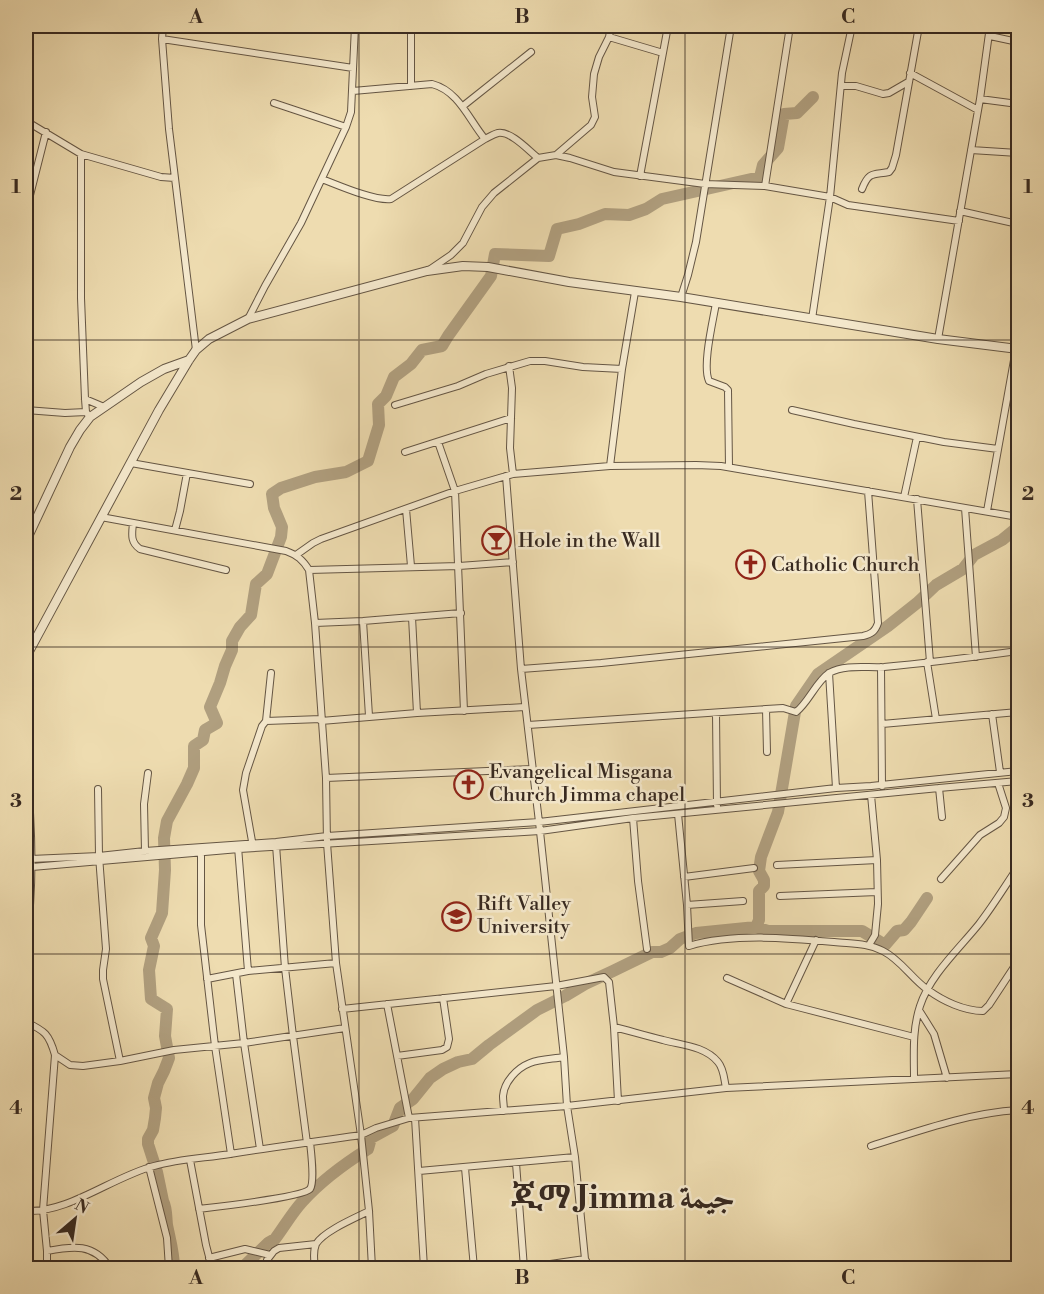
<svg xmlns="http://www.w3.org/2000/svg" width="1044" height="1294" font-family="'Libre Bodoni',Amiri,'Noto Serif Ethiopic',serif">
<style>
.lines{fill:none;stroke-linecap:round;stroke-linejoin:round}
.river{stroke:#b09f7f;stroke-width:12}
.minor-casing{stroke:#655644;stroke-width:8}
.tertiary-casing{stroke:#655644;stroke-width:10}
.minor{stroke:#f4e8cc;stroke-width:6}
.tertiary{stroke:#f4e8cc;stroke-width:8}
.grid{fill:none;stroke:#372920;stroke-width:1.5;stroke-opacity:0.55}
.labels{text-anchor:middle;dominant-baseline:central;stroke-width:5;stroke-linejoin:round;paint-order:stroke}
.poi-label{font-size:20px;fill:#372920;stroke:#f4e8cc;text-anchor:start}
.town-label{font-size:32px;font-weight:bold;fill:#372920;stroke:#f4e8cc}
.neatline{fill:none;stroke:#372920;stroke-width:2}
.grid-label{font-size:20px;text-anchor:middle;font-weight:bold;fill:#372920}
</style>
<rect width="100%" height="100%" fill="#eedcb0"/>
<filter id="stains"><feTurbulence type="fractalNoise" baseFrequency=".00333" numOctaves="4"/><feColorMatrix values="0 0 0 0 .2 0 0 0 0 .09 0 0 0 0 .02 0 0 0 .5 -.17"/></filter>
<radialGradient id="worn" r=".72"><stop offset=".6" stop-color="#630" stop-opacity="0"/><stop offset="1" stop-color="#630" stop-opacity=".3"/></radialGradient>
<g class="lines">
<path class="river" d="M 756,927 L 768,931 L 862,931 L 885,945 L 897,931 L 904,930 L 911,922 L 927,898
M 174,1268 C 174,1253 170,1240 167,1225 C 166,1217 167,1209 163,1201 L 157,1172 L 148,1144 L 148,1139 L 153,1130 L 155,1118 L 156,1108 L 154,1098 L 158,1083 L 164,1071 L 169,1058 L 165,1036 L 167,1009 L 151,999 L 149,970 L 154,946 L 151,938 L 162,913 L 165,870 L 164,838 L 167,821 L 187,784 L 194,768 L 194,746 L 203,740 L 205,730 L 217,723 L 210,707 L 220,683 L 225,666 L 232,650 L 232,641 L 240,627 L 251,615 L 256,584 L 267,574 L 281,537 L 282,527 L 274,508 L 272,494 L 281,488 L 315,477 L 346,472 L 368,461 L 379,425 L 378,404 L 386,396 L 394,377 L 411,364 L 422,350 L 442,346 L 448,336 L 491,276 L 495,254 L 549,256 L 557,229 L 579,224 L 605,214 L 629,215 L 646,209 L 662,199 L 760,177 L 763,165 L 778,148 L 784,114 L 797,113 L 813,97
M 242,1268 L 268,1243 L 275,1239 C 284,1227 292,1213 302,1202 C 321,1181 344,1164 368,1149 L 371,1138 L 393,1126 L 400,1108 L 413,1099 L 430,1078 L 443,1069 L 458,1062 L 472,1059 L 489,1045 L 537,1010 L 565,996 L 585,984 L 613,971 L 652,952 L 661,952 L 670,948 L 680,939 L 696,933 L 756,927 L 759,920 L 759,891 L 764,886 L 764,880 L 759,871 L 761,857 L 778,812 L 796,706 L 818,674 L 888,626 L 917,603 L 936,585 L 963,569 L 974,555 L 1002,540 L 1018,527"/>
<defs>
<path id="minor" d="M 163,26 L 162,39 L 169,129 L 196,350
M 411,26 L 411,86
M 990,36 L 1018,42
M 609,37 L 663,53
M 162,39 L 353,68
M 910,73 L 978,110
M 841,86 L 856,86 L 883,94 L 889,93 L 908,82
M 353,91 L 432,84 C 459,91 469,120 485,139 C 489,137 494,134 498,133 C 511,131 528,150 538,158
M 980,99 L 1018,104
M 274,103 L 346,127
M 463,106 L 531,52
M 26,121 L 81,154 L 161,177 L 175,178
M 971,150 L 1018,153
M 81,154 L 81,298 L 85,399 L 86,412 L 90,417
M 556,155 L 591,125 L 595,117 L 592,97 L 594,74 L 599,57 L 609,37 L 611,26
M 640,176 L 668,26
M 322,179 C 338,185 374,201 391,199 L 485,139
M 765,186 L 790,26
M 862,189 C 869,171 873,175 889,172 L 892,168 L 896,155 L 919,26
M 26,211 L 46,132
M 960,211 L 1018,224
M 429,270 L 451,255 L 463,243 L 482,207 L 494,193 L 538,158 L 556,155 L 570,158 L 614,172 L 705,184 L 765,186 L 830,197 L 848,205 L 959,221
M 681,297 L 688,275 L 696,242 L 731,26
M 716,303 C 713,321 702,366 709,381 L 725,387 L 728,390 L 729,467
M 248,319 L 265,286 L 301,223 L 346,127 L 351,112 L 355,26
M 812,319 L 830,197 L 842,73 L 852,26
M 938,339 L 980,99 L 990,26
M 509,366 L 512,388 L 510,448 L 513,474
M 85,399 L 104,407
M 395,405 L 458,386 L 486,374 L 530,361 L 545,361 L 583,367 L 622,369
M 26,410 L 65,413 L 86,412
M 792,410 L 854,424 L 944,442 L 998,449
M 438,442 L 455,491 L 464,711
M 405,452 L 511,418
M 131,463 L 250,484
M 610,466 L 622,369 L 635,292
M 506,476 L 521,669 L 539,822 L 564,1057 L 567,1106 L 575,1157 L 585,1259 L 590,1268
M 904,497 L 917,437
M 917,499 L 930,662
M 965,508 L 976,657
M 406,509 L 411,566
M 987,511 L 1016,349
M 101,517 L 286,551 C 297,555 303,560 309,570 L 315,623 L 326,778 L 327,843 L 336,963 L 361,1135 L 369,1211 L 372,1268
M 133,523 C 132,534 130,542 140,549 L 226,570
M 175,530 L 180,511 L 187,473
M 296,555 L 313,543 L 321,539 L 455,491 L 513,474 L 610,466 L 696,465 L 721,466 L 1018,517
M 309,570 L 459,566 L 513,562
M 412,617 L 417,713
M 363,621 L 369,716
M 315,623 L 363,621 L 461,613
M 927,662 L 936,719
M 881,667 L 882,786
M 521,669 L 601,663 L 863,636 C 871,634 875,632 878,623 L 868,491
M 829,673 L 836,788
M 766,709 L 767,752
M 716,713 L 717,805
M 992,714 L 1000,772
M 266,721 L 321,719
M 321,721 L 417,713 L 525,707
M 882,724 L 1018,712
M 528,725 L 766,709 L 783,708 L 796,712 C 808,703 816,682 829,673 C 846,664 866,668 884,667 C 929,663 974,657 1018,651
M 26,763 C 32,822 35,883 26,942
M 326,778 L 533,769
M 939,788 L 942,817
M 98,789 L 99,856 L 106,949 L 103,970 L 103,979 L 120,1061
M 678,814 L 687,905 L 689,946 C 733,933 789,938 834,942 C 851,944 868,943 883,951 C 901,960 912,979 928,990 C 943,1001 964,1011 983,1011 L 989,1005 L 1018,961
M 633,818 L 638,881 L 647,949
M 276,845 L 285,968 L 293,1036 L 307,1143
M 238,847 L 248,971
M 253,847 L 243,790 L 246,773 L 262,726 L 266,721 L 271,673
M 201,850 L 201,925 L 215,1046 L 231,1154
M 145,851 L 144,804 L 148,773
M 31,859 L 99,856 L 145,851 L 276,842 L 327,836 L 539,822 L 836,788 L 871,786 L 1018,771
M 777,865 L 877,860
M 32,867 L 239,849 L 540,831 L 633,818 L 939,788 L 1018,781
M 684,877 L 754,868
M 941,879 L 980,835 L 999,823 L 1004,817 L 1006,808 L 998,783
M 780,896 L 877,892
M 687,905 L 743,901
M 869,945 L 875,935 L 878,904 L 877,860 L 871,795
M 236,974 L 244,1043 L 260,1149
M 727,978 L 786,1004 L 914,1037
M 207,979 L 248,971 L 336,963
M 387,1004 L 409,1118
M 786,1004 L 816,940
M 342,1009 L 556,986 L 604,977 L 609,982 L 614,1027 L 618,1101
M 919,1010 L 934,1034 L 947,1078
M 26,1022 C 45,1031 49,1034 55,1055 L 43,1210 L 47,1251 L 47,1268
M 614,1027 C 630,1031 646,1036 663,1040 C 681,1045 705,1046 718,1062 C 724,1069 724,1079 726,1088
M 55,1055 L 70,1065 L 83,1066 L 120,1061 L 174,1050 L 244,1043 L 345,1028
M 397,1056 L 442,1050 L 447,1047 L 449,1039 L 443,998
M 914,1079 C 914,1055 912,1030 920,1006 C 930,975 959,949 979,924 C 993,906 1005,886 1018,867
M 504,1111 C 504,1106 503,1101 503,1096 C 504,1082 517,1068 530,1063 C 540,1059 553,1059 564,1057
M 415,1118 L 424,1268
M 871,1146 C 919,1131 968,1113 1018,1110
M 190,1160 L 206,1245 L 212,1268
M 516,1163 L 524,1268
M 149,1167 L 167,1238 L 169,1268
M 465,1168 L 474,1268
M 419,1171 L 575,1157
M 199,1209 C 216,1207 303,1197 310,1189 C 315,1182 311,1152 310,1142
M 26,1211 C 69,1213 112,1177 154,1166 C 179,1159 205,1158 230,1154 C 274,1147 318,1141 361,1135 L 376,1128 L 409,1118 L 567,1106 L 726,1088 L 1018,1074
M 47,1251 C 73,1246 94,1243 110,1268
M 209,1258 L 245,1249 L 270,1255
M 267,1268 L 267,1260 L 274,1251 L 279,1248 L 316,1244
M 315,1268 C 314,1261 313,1251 316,1244 C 324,1231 355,1218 369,1211
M 523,1268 L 585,1259"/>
<path id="tertiary" d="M 26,541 L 70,447 L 80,430 L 90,417 L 141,382 L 164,369 L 189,360
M 26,657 L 159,410 L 189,360 L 196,350 L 209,339 L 248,319 L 427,271 L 463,266 L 488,267 L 569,282 L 681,297 L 938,339 L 1018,349"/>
</defs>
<use href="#minor" class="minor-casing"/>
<use href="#tertiary" class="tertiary-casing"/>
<use href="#minor" class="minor"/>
<use href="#tertiary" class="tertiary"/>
</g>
<path class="grid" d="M 359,26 L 359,1268M 685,26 L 685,1268M 26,340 L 1018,340M 26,647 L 1018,647M 26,954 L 1018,954"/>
<defs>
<symbol id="bar-ring" viewBox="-11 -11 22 22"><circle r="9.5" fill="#f4e8cc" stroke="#8f2418" stroke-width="1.5"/><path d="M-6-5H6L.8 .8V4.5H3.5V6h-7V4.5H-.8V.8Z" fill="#8f2418"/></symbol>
<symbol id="church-ring" viewBox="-11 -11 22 22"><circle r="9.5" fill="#f4e8cc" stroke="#8f2418" stroke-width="1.5"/><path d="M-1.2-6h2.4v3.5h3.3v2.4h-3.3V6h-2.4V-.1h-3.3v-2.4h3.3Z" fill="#8f2418"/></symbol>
<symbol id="university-ring" viewBox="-11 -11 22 22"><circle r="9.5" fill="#f4e8cc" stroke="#8f2418" stroke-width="1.5"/><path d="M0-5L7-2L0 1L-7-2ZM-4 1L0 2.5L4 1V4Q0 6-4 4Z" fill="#8f2418"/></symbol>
</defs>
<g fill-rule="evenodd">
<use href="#bar-ring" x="480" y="524" width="33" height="33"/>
<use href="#church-ring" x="734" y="548" width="33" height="33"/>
<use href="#church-ring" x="452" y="768" width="33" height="33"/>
<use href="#university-ring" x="440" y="900" width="33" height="33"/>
</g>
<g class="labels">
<g class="poi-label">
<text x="518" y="541">Hole in the Wall</text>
<text x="771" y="565">Catholic Church</text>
<text x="489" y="772">Evangelical Misgana<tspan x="489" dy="23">Church Jimma chapel</tspan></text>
<text x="477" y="904">Rift Valley<tspan x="477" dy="23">University</tspan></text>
</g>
<g class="town-label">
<text x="623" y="1198">ጂማ Jimma جيمة</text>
</g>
</g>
<rect width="1044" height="1294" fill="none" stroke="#eedcb0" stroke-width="66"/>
<g transform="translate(75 1219) rotate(29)" stroke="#f4e8cc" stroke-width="4.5" paint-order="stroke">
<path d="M0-4.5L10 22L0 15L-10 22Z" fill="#372920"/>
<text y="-9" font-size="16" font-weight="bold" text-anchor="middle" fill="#372920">N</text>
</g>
<rect x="33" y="33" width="978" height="1228" class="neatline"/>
<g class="grid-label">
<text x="196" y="23">A</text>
<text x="522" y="23">B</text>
<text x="848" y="23">C</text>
<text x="16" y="193">1</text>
<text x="1028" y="193">1</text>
<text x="16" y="500">2</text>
<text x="1028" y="500">2</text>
<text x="16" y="807">3</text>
<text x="1028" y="807">3</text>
<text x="16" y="1114">4</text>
<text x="1028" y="1114">4</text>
<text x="196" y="1284">A</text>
<text x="522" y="1284">B</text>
<text x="848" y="1284">C</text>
</g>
<rect width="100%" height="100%" filter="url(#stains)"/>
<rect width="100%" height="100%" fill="url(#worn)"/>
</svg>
